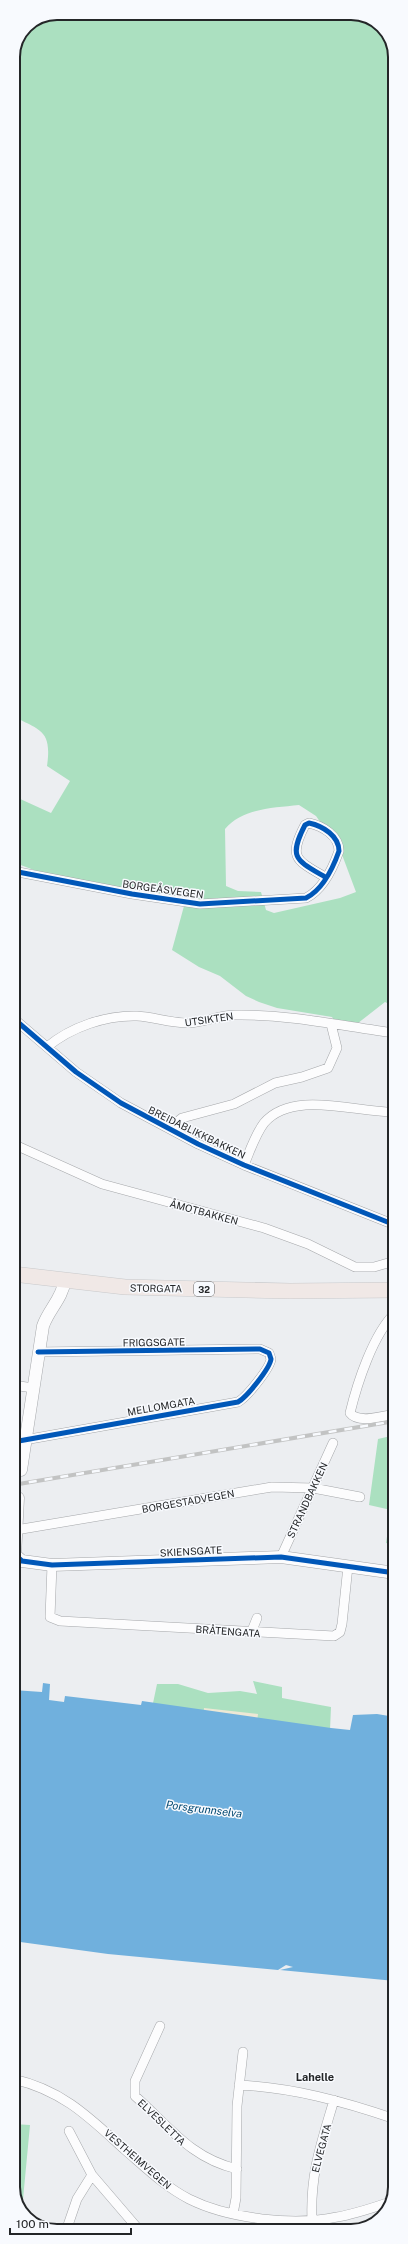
<svg xmlns="http://www.w3.org/2000/svg" width="408" height="2244" font-family="'Public Sans',sans-serif">
<style>
.green{fill:#abe0c0;fill-rule:evenodd}
.sand{fill:#ede8d5}
.water{fill:#70b0dd}
.lines{fill:none;stroke-linecap:round;stroke-linejoin:round}
.minor-casing{stroke:#a5a7aa;stroke-width:10}
.tertiary-casing{stroke:#a5a7aa;stroke-width:13}
.primary-casing{stroke:#c8c9cb;stroke-width:16}
.minor{stroke:#fcfcfd;stroke-width:9}
.tertiary{stroke:#fcfcfd;stroke-width:12}
.primary{stroke:#f0e8e6;stroke-width:15}
.rail-casing{stroke:#c2c3c3;stroke-width:4}
.rail{stroke:#f8fafe;stroke-width:2.5;stroke-dasharray:8;stroke-linecap:butt}
.cycleway-casing{stroke:#f8fafe;stroke-width:8}
.cycleway{stroke:#0057b8;stroke-width:5}
.labels{text-anchor:middle;dominant-baseline:central;stroke-width:3;stroke-linejoin:round;paint-order:stroke}
.shield{fill:#f8fafe;stroke:#646668;stroke-width:1}
.shield-label{font-size:9px;font-weight:bold;fill:#242628}
.street-label{font-size:10px;fill:#242628;stroke:#f8fafe}
.water-label{font-size:11px;font-style:italic;fill:#004871;stroke:#f8fafe}
.neighbourhood-label{font-size:11px;font-weight:bold;fill:#242628;stroke:#f8fafe}
.rim{fill:none;stroke:#242628;stroke-width:2}
</style>
<rect width="100%" height="100%" fill="#eceef1"/>
<path class="green" d="M 57,13 L 357,13 L 382,26 L 395,51 L 395,1007 L 385,1002 L 353,1027 L 338,1026 L 332,1017 L 277,1008 L 259,1002 L 246,996 L 220,976 L 199,967 L 172,950 L 184,906 L 39,872 L 13,862 L 13,813 L 18,798 L 51,813 L 70,781 L 47,766 C 52,730 41,731 13,716 L 13,57 L 26,26 ZM 299,805 L 316,816 L 341,852 L 356,892 L 340,898 L 274,913 L 266,910 L 261,892 L 238,891 L 226,886 L 225,829 C 243,808 273,808 299,805 Z
M 395,1435 L 395,1545 L 386,1543 L 391,1510 L 369,1505 L 378,1439 Z
M 253,1681 L 282,1687 L 282,1698 L 331,1707 L 330,1730 L 152,1708 L 157,1684 L 178,1684 L 208,1693 L 240,1691 L 257,1694 Z
M 13,2124 L 30,2125 L 22,2210 L 13,2193 Z"/>
<path class="sand" d="M 204,1708 L 258,1714 L 256,1730 L 203,1725 Z"/>
<path class="water" d="M 43,1683 L 50,1684 L 49,1700 L 64,1702 L 65,1696 L 141,1705 L 142,1701 L 331,1728 L 350,1730 L 353,1715 L 377,1714 L 395,1717 L 395,1981 L 280,1970 L 293,1967 L 286,1965 L 278,1970 L 108,1954 L 13,1941 L 13,1690 L 42,1692 Z"/>
<g class="lines">
<defs>
<path id="minor" d="M 13,871 L 132,894 L 200,904 L 306,898 C 322,890 333,868 339,851 C 339,836 323,826 309,823 L 305,825 C 288,858 296,860 325,877
M 13,1018 L 76,1072 L 121,1103 L 198,1144 L 244,1165 L 395,1225
M 47,1047 C 71,1027 106,1015 137,1016 C 154,1017 170,1023 188,1023 C 204,1023 219,1015 235,1015 C 289,1014 342,1026 395,1033
M 172,1130 L 177,1122 L 182,1118 L 234,1104 L 275,1083 L 302,1077 L 328,1068 L 337,1048 L 331,1024
M 13,1144 L 102,1184 L 264,1228 L 308,1244 L 355,1267 L 374,1267 L 395,1261
M 244,1165 C 250,1151 255,1135 264,1123 C 293,1089 357,1113 395,1112
M 395,1313 C 373,1334 357,1384 350,1413 C 358,1424 384,1416 395,1414
M 13,1385 L 33,1388
M 13,1442 L 238,1402 C 247,1397 270,1368 271,1359 L 269,1353 L 260,1349 L 38,1352
M 16,1530 L 272,1487 L 313,1488 L 360,1497
M 281,1557 L 333,1443
M 52,1565 L 50,1617 L 60,1621 L 334,1636 L 340,1632 L 342,1624 L 348,1566
M 251,1633 L 257,1618
M 160,2026 L 135,2081 L 135,2096 C 169,2126 190,2158 237,2169
M 13,2079 C 62,2090 89,2117 124,2149 C 145,2167 164,2186 189,2199 C 229,2219 294,2226 337,2217 C 355,2214 372,2208 390,2202
M 239,2085 C 294,2088 342,2101 395,2119
M 69,2131 L 92,2175 L 140,2231
M 233,2214 L 236,2198 L 237,2106 L 243,2052
M 312,2220 C 310,2174 321,2144 334,2100
M 66,2231 L 77,2199 L 92,2175"/>
<path id="tertiary" d="M 21,1470 L 43,1326 C 49,1309 62,1299 65,1280
M 18,1498 L 15,1555 L 22,1561 L 52,1565 L 281,1557 L 395,1573"/>
<path id="primary" d="M 13,1274 L 125,1287 L 290,1291 L 395,1290"/>
</defs>
<use href="#minor" class="minor-casing"/>
<use href="#tertiary" class="tertiary-casing"/>
<use href="#primary" class="primary-casing"/>
<use href="#minor" class="minor"/>
<use href="#tertiary" class="tertiary"/>
<use href="#primary" class="primary"/>
<defs>
<path id="rail" d="M 13,1485 L 395,1421"/>
</defs>
<use href="#rail" class="rail-casing"/>
<use href="#rail" class="rail"/>
<defs>
<path id="cycleway" d="M 13,871 L 132,894 L 200,904 L 306,898 C 322,890 333,868 339,851 C 339,836 323,826 309,823 L 305,825 C 288,858 296,860 325,877
M 13,1018 L 76,1072 L 121,1103 L 198,1144 L 244,1165 L 395,1225
M 13,1442 L 238,1402 C 247,1397 270,1368 271,1359 L 269,1353 L 260,1349 L 38,1352
M 18,1498 L 15,1555 L 22,1561 L 52,1565 L 281,1557 L 395,1573"/>
</defs>
<use href="#cycleway" class="cycleway-casing"/>
<use href="#cycleway" class="cycleway"/>
</g>
<g class="labels">
<rect class="shield" x="194" y="1282" width="20" height="14" rx="3"/>
<g class="shield-label">
<text x="204" y="1289">32</text>
</g>
<g class="street-label">
<text transform="translate(163 889) rotate(8)">BORGEÅSVEGEN</text>
<text transform="translate(209 1019) rotate(-8)">UTSIKTEN</text>
<text transform="translate(197 1132) rotate(26)">BREIDABLIKKBAKKEN</text>
<text transform="translate(204 1212) rotate(15)">ÅMOTBAKKEN</text>
<text transform="translate(156 1288) rotate(1)">STORGATA</text>
<text transform="translate(154 1342) rotate(-1)">FRIGGSGATE</text>
<text transform="translate(161 1406) rotate(-10)">MELLOMGATA</text>
<text transform="translate(307 1500) rotate(-65)">STRANDBAKKEN</text>
<text transform="translate(188 1501) rotate(-10)">BORGESTADVEGEN</text>
<text transform="translate(191 1551) rotate(-3)">SKIENSGATE</text>
<text transform="translate(228 1631) rotate(4)">BRÅTENGATA</text>
<text transform="translate(162 2122) rotate(44)">ELVESLETTA</text>
<text transform="translate(321 2148) rotate(-75)">ELVEGATA</text>
<text transform="translate(138 2159) rotate(41)">VESTHEIMVEGEN</text>
</g>
<g class="water-label">
<text transform="translate(204 1809) rotate(7)">Porsgrunnselva</text>
</g>
<g class="neighbourhood-label">
<text x="315" y="2077">Lahelle</text>
</g>
</g>
<path d="M0 0H408V2244H0ZM57 20H351A37 37 0 0 1 388 57V2187A37 37 0 0 1 351 2224H57A37 37 0 0 1 20 2187V57A37 37 0 0 1 57 20Z" fill="#f8fafe" fill-rule="evenodd"/>
<path class="rim" d="M57 20H351A37 37 0 0 1 388 57V2187A37 37 0 0 1 351 2224H57A37 37 0 0 1 20 2187V57A37 37 0 0 1 57 20Z"/>
<path d="M10 2228v6h121v-6" fill="none" stroke="#242628" stroke-width="2"/>
<text x="16" y="2228" font-size="12" fill="#242628" stroke="#f8fafe" stroke-width="3" paint-order="stroke">100 m</text>
</svg>
